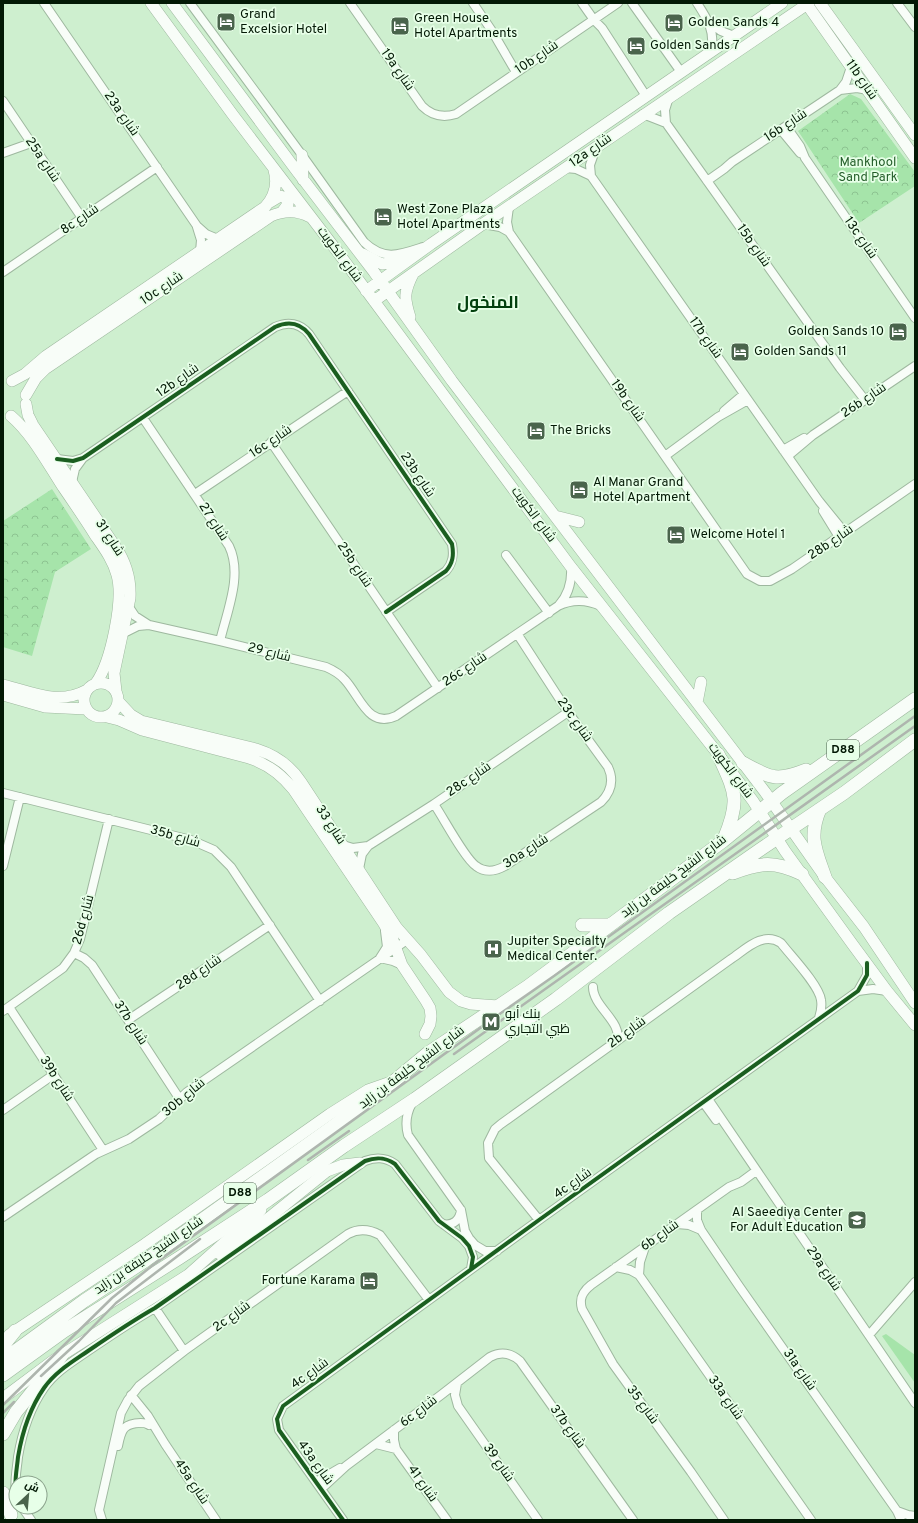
<svg xmlns="http://www.w3.org/2000/svg" width="918" height="1523" font-family="Overpass,Cairo,sans-serif">
<style>
.green{fill:#a6e4aa}
.park{fill:url(#park-crowns)}
.lines{fill:none;stroke-linecap:round;stroke-linejoin:round}
.street-casing{stroke:#9eb89f;stroke-width:10}
.secondary-casing{stroke:#9eb89f;stroke-width:12}
.primary-casing{stroke:#9eb89f;stroke-width:14}
.street{stroke:#f8fdf8;stroke-width:8}
.secondary{stroke:#f8fdf8;stroke-width:11}
.primary{stroke:#f8fdf8;stroke-width:13}
.rail{stroke:#aeb5ae;stroke-width:2.5}
.cycleway-casing{stroke:#e7ffe8;stroke-width:6}
.cycleway{stroke:#1b5e20;stroke-width:4}
.labels{text-anchor:middle;dominant-baseline:central;stroke-width:3.5;stroke-linejoin:round;paint-order:stroke}
.shield{fill:#e7ffe8;stroke:#475e49;stroke-width:1}
.shield-label{font-size:12px;font-weight:bold;fill:#031905}
.poi-label{font-size:13px;fill:#031905;stroke:#e7ffe8;text-anchor:start}
.street-label{font-size:13px;fill:#031905;stroke:#e7ffe8}
.park-label{font-size:13px;fill:#235d29;stroke:#e7ffe8}
.district-label{font-size:17px;font-weight:bold;fill:#03400f;stroke:#e7ffe8}
</style>
<defs>
<pattern id="park-crowns" width="20" height="18" patternUnits="userSpaceOnUse"><rect width="20" height="18" fill="#a6e4aa"/><path d="M2 6a3 3 0 1 1 6 0M12 15a3 3 0 1 1 6 0" fill="none" stroke="#8dc391"/></pattern>
</defs>
<rect width="100%" height="100%" fill="#ceefcf"/>
<path class="green" d="M 886,1334 L 915,1355 L 915,1383 L 882,1336 Z"/>
<path class="park" d="M 850,94 L 861,99 L 915,172 L 915,186 L 859,223 L 798,131 Z
M 52,489 L 91,549 L 55,572 L 32,656 L 3,647 L 3,521 Z"/>
<g class="lines">
<defs>
<path id="street" d="M 44,3 L 197,226 L 206,234 L 218,239
M 190,3 L 302,155 L 364,242 C 384,261 399,255 423,247
M 350,3 L 422,106 C 432,116 443,118 456,114 L 618,3
M 473,3 L 492,31 L 516,72
M 582,3 L 594,20 L 602,28 L 646,96
M 632,3 L 681,72
M 697,3 C 708,20 714,29 712,50
M 897,3 L 915,27
M 710,23 L 721,31 L 734,36
M 840,90 L 846,82 L 851,67
M 3,101 L 82,218
M 643,114 L 666,123 L 840,368 L 865,400
M 666,123 L 665,110 L 669,97
M 786,126 L 800,146 L 805,158 L 915,318
M 781,130 L 800,153
M 3,153 L 31,143
M 566,168 L 576,169 L 591,176 L 819,501 L 845,533
M 591,176 L 590,165 L 596,148
M 707,181 L 724,169 L 732,162 L 840,90 L 857,88 L 868,90
M 509,207 L 507,222 L 509,232
M 483,224 L 500,227 L 509,232 L 747,574 L 760,581 L 770,581 L 792,569 L 915,484
M 197,227 L 201,240 L 200,252
M 3,272 L 157,167
M 724,411 L 744,394
M 143,418 L 229,546 C 243,575 227,611 220,641
M 271,442 L 438,688
M 783,450 L 804,438
M 665,456 L 718,417 L 748,400
M 788,456 L 813,435 L 915,366
M 57,459 L 73,461 L 83,458 L 275,327 C 288,321 300,323 309,334 L 452,544 C 454,555 453,563 446,571 L 386,612
M 72,482 L 75,469 L 83,458
M 195,494 L 348,391
M 823,511 L 839,537
M 506,555 L 549,613
M 559,605 C 569,594 572,582 571,567
M 129,607 L 135,616 L 149,625
M 124,633 L 138,626 L 149,625 L 220,641 L 326,667 C 333,670 340,674 345,680 C 360,696 368,729 396,716 L 558,606 C 573,599 586,600 601,606
M 3,793 L 191,840 L 214,850 L 231,867 L 320,1001
M 434,804 C 443,817 465,859 476,866 C 485,873 496,871 505,866 L 601,802 C 611,792 614,780 608,767 L 568,712 L 518,635
M 343,845 L 353,848 L 368,846
M 3,866 L 20,797
M 359,869 L 362,854 L 368,846 L 434,804 L 568,712
M 385,931 L 387,947 L 380,958 L 393,961 L 402,965
M 74,953 L 84,958 L 92,965 L 179,1098
M 593,987 C 593,1007 623,1022 617,1041
M 858,991 L 873,989 L 887,991
M 9,1007 L 103,1150
M 3,1011 L 63,968 L 74,953 L 80,939 L 109,819
M 128,1020 L 270,925
M 708,1099 L 915,1403
M 703,1102 L 716,1120
M 412,1103 C 406,1114 405,1124 408,1135 L 461,1210 L 465,1231 L 469,1238 L 475,1245 L 485,1251 L 497,1251
M 3,1110 L 53,1075
M 697,1210 L 697,1220 L 701,1230 L 739,1286 L 897,1511 L 901,1520
M 3,1217 L 96,1154 L 129,1139 L 159,1119 L 187,1092 L 407,940
M 539,1220 L 489,1158 L 488,1143 L 495,1129 L 501,1124 L 731,959 C 746,949 763,931 781,943 C 791,956 819,985 821,1000 C 822,1006 821,1012 819,1018
M 443,1224 C 453,1226 460,1220 461,1210
M 677,1224 L 689,1225 L 701,1230
M 616,1267 L 630,1270 L 639,1275 L 811,1520
M 639,1275 L 640,1262 L 645,1247
M 155,1308 L 184,1351
M 869,1335 L 915,1282
M 457,1383 L 455,1395 L 458,1406 L 538,1520
M 131,1395 L 148,1416 L 165,1444 L 216,1520
M 394,1430 L 394,1440 L 396,1449 L 447,1520
M 376,1444 L 396,1449
M 118,1446 C 119,1441 120,1435 123,1430 C 127,1423 143,1421 149,1425
M 316,1482 L 340,1468
M 321,1489 L 346,1466 L 441,1395 L 490,1357 C 501,1351 511,1353 520,1361 L 633,1520
M 16,1493 C 14,1481 17,1469 18,1457 C 22,1433 30,1408 44,1388 C 55,1372 72,1362 88,1351 C 110,1336 132,1321 155,1308 L 365,1161 C 376,1157 385,1157 395,1164 L 439,1221 L 462,1238 L 469,1246 L 473,1257 L 471,1269
M 22,1507 L 31,1520
M 897,1511 L 908,1515 L 915,1516
M 102,1520 L 99,1510 L 121,1413 L 128,1400 L 139,1386 L 184,1351 L 348,1234 C 359,1228 369,1229 380,1235 L 429,1300
M 343,1520 L 279,1430 L 277,1419 L 283,1406 L 539,1220 L 858,991 L 867,975 L 867,964
M 724,1520 L 691,1472 L 613,1364 L 582,1309 C 579,1299 582,1292 591,1285 L 729,1187 L 741,1182 L 756,1171"/>
<path id="secondary" d="M 151,3 L 233,115 L 337,251 L 571,567 L 718,754 L 753,801 L 785,851 L 853,945 L 887,991 L 915,1025
M 172,3 L 296,170 L 374,272 L 452,381 L 765,792 L 825,877 L 864,927 L 915,1003
M 806,3 L 915,158
M 820,3 L 915,135
M 302,155 L 303,180
M 270,202 L 280,196 L 286,198 L 288,204 L 282,212
M 363,254 L 382,264 L 405,261
M 366,291 L 431,244 L 782,3
M 374,301 L 483,224 L 809,3
M 410,317 C 404,298 404,292 413,274
M 12,381 L 25,374 L 46,356 L 265,207 C 275,196 278,184 274,170
M 26,395 L 36,378 L 45,369 L 271,216 C 285,210 297,210 310,217
M 26,404 L 28,415 L 33,425 L 115,546 C 126,562 131,579 130,598 L 114,673 L 116,691
M 11,416 C 32,434 48,464 63,487 C 74,503 85,519 95,535 C 104,548 113,560 117,575 C 124,600 111,662 96,683
M 555,516 L 579,522
M84 700a17 17 0 1 1 34 0a17 17 0 1 1-34 0Z
M 3,685 C 32,692 58,706 87,690
M 3,695 L 45,707 L 86,709
M 118,701 L 131,715 L 141,721 L 256,749 C 275,755 290,765 301,782 L 397,928 L 421,955 L 449,992 L 461,1001 L 471,1004 L 498,1006
M 697,703 L 701,682
M 107,717 L 119,720 L 142,730 L 249,758 C 268,764 281,774 293,789 L 384,924 L 393,940 L 402,965 L 426,1001 L 430,1008 L 431,1016 L 430,1024 L 425,1034
M 220,1254 L 260,1225 L 327,1171 L 343,1165 L 360,1163
M 9,1335 L 145,1244 L 330,1114 L 368,1090 L 391,1082
M 3,1398 L 54,1360 L 188,1275 L 261,1210"/>
<path id="primary" d="M 718,754 C 735,792 741,799 724,839
M 743,763 C 771,778 776,782 806,770
M 820,809 C 808,837 816,851 825,877
M 733,873 C 761,862 775,861 802,874
M 582,925 L 608,925
M 3,1346 L 15,1331
M 3,1360 L 84,1301 L 146,1260 L 332,1127 L 393,1082 L 428,1053 L 527,987 L 723,841 L 782,793 L 915,699
M 3,1375 L 64,1331 L 179,1258 L 268,1200 L 344,1146 L 415,1099 L 556,999 L 669,913 L 761,849 L 844,793 L 915,740
M 3,1434 L 16,1412 L 62,1355
M 3,1493 L 11,1515"/>
</defs>
<use href="#street" class="street-casing"/>
<use href="#secondary" class="secondary-casing"/>
<use href="#primary" class="primary-casing"/>
<use href="#street" class="street"/>
<use href="#secondary" class="secondary"/>
<use href="#primary" class="primary"/>
<path class="rail" d="M 454,1054 L 915,726
M 308,1160 L 349,1131
M 41,1376 L 79,1341 L 116,1303 L 200,1239
M 3,1405 L 112,1298 L 153,1265 L 501,1013 L 554,976 L 915,716
M 3,1413 L 14,1402"/>
<defs>
<path id="cycleway" d="M 57,459 L 73,461 L 83,458 L 275,327 C 288,321 300,323 309,334 L 452,544 C 454,555 453,563 446,571 L 386,612
M 16,1493 C 14,1481 17,1469 18,1457 C 22,1433 30,1408 44,1388 C 55,1372 72,1362 88,1351 C 110,1336 132,1321 155,1308 L 365,1161 C 376,1157 385,1157 395,1164 L 439,1221 L 462,1238 L 469,1246 L 473,1257 L 471,1269
M 343,1520 L 279,1430 L 277,1419 L 283,1406 L 539,1220 L 858,991 L 867,975 L 867,963"/>
</defs>
<use href="#cycleway" class="cycleway-casing"/>
<use href="#cycleway" class="cycleway"/>
</g>
<defs>
<symbol id="hotel-square" viewBox="-11 -11 22 22"><rect x="-9" y="-9" width="18" height="18" rx="4" fill="#4a644c" stroke="#e7ffe8"/><path d="M-6-4.5h1.5V1H6V5H4.5V3h-9V5H-6ZM-4 0a1.8 1.8 0 1 1 3.6 0ZM.5 0V-2.5h3Q6-2.5 6 0Z" fill="#fff"/></symbol>
<symbol id="hospital-square" viewBox="-11 -11 22 22"><rect x="-9" y="-9" width="18" height="18" rx="4" fill="#4a644c" stroke="#e7ffe8"/><path d="M-5-5h3v3.5h4V-5h3V5h-3V1.5h-4V5h-3Z" fill="#fff"/></symbol>
<symbol id="metro-square" viewBox="-11 -11 22 22"><rect x="-9" y="-9" width="18" height="18" rx="4" fill="#4a644c" stroke="#e7ffe8"/><path d="M-5.5 5V-5H-3L0 0L3-5H5.5V5H3V-.5L0 4L-3-.5V5Z" fill="#fff"/></symbol>
<symbol id="school-square" viewBox="-11 -11 22 22"><rect x="-9" y="-9" width="18" height="18" rx="4" fill="#4a644c" stroke="#e7ffe8"/><path d="M0-5L7-2L0 1L-7-2ZM-4 1L0 2.5L4 1V4Q0 6-4 4Z" fill="#fff"/></symbol>
</defs>
<g fill-rule="evenodd">
<use href="#hotel-square" x="215" y="11" width="22" height="22"/>
<use href="#hotel-square" x="663" y="12" width="22" height="22"/>
<use href="#hotel-square" x="389" y="15" width="22" height="22"/>
<use href="#hotel-square" x="625" y="35" width="22" height="22"/>
<use href="#hotel-square" x="372" y="206" width="22" height="22"/>
<use href="#hotel-square" x="887" y="321" width="22" height="22"/>
<use href="#hotel-square" x="729" y="341" width="22" height="22"/>
<use href="#hotel-square" x="525" y="420" width="22" height="22"/>
<use href="#hotel-square" x="568" y="479" width="22" height="22"/>
<use href="#hotel-square" x="665" y="524" width="22" height="22"/>
<use href="#hospital-square" x="482" y="938" width="22" height="22"/>
<use href="#metro-square" x="480" y="1011" width="22" height="22"/>
<use href="#school-square" x="846" y="1209" width="22" height="22"/>
<use href="#hotel-square" x="358" y="1270" width="22" height="22"/>
</g>
<g class="labels">
<g class="shield">
<rect x="827" y="740" width="32" height="20" rx="3"/>
<rect x="224" y="1183" width="32" height="20" rx="3"/>
</g>
<g class="shield-label">
<text x="843" y="750">D88</text>
<text x="240" y="1193">D88</text>
</g>
<g class="poi-label">
<text x="240" y="15">Grand<tspan x="240" dy="15">Excelsior Hotel</tspan></text>
<text x="414" y="19">Green House<tspan x="414" dy="15">Hotel Apartments</tspan></text>
<text x="688" y="23">Golden Sands 4</text>
<text x="650" y="46">Golden Sands 7</text>
<text x="397" y="210">West Zone Plaza<tspan x="397" dy="15">Hotel Apartments</tspan></text>
<text x="884" y="332" text-anchor="end">Golden Sands 10</text>
<text x="754" y="352">Golden Sands 11</text>
<text x="550" y="431">The Bricks</text>
<text x="593" y="483">Al Manar Grand<tspan x="593" dy="15">Hotel Apartment</tspan></text>
<text x="690" y="535">Welcome Hotel 1</text>
<text x="507" y="942">Jupiter Specialty<tspan x="507" dy="15">Medical Center.</tspan></text>
<text x="505" y="1015">بنك أبو<tspan x="505" dy="15">ظبي التجاري</tspan></text>
<text x="843" y="1213" text-anchor="end">Al Saeediya Center<tspan x="843" dy="15">For Adult Education</tspan></text>
<text x="355" y="1281" text-anchor="end">Fortune Karama</text>
</g>
<g class="street-label">
<text transform="translate(537 58) rotate(-34)">10b شارع</text>
<text transform="translate(397 70) rotate(55)">19a شارع</text>
<text transform="translate(861 80) rotate(55)">11b شارع</text>
<text transform="translate(121 114) rotate(55)">23a شارع</text>
<text transform="translate(786 126) rotate(-33)">16b شارع</text>
<text transform="translate(591 151) rotate(-35)">12a شارع</text>
<text transform="translate(42 160) rotate(56)">25a شارع</text>
<text transform="translate(80 220) rotate(-34)">8c شارع</text>
<text transform="translate(860 238) rotate(55)">13c شارع</text>
<text transform="translate(753 246) rotate(55)">15b شارع</text>
<text transform="translate(339 255) rotate(53)">شارع الكويت</text>
<text transform="translate(162 289) rotate(-34)">10c شارع</text>
<text transform="translate(705 338) rotate(55)">17b شارع</text>
<text transform="translate(178 381) rotate(-35)">12b شارع</text>
<text transform="translate(627 401) rotate(55)">19b شارع</text>
<text transform="translate(864 401) rotate(-34)">26b شارع</text>
<text transform="translate(271 442) rotate(-34)">16c شارع</text>
<text transform="translate(417 475) rotate(56)">23b شارع</text>
<text transform="translate(533 515) rotate(53)">شارع الكويت</text>
<text transform="translate(213 522) rotate(57)">شارع 27</text>
<text transform="translate(109 538) rotate(57)">شارع 31</text>
<text transform="translate(831 543) rotate(-34)">28b شارع</text>
<text transform="translate(354 565) rotate(56)">25b شارع</text>
<text transform="translate(269 653) rotate(14)">شارع 29</text>
<text transform="translate(465 670) rotate(-34)">26c شارع</text>
<text transform="translate(574 720) rotate(55)">23c شارع</text>
<text transform="translate(730 771) rotate(53)">شارع الكويت</text>
<text transform="translate(469 780) rotate(-34)">28c شارع</text>
<text transform="translate(330 825) rotate(57)">شارع 33</text>
<text transform="translate(175 837) rotate(16)">35b شارع</text>
<text transform="translate(526 852) rotate(-33)">30a شارع</text>
<text transform="translate(674 877) rotate(-37)">شارع الشيخ خليفة بن زايد</text>
<text transform="translate(84 920) rotate(-75)">26d شارع</text>
<text transform="translate(199 973) rotate(-34)">28d شارع</text>
<text transform="translate(130 1023) rotate(57)">37b شارع</text>
<text transform="translate(627 1033) rotate(-36)">2b شارع</text>
<text transform="translate(412 1068) rotate(-37)">شارع الشيخ خليفة بن زايد</text>
<text transform="translate(56 1079) rotate(57)">39b شارع</text>
<text transform="translate(184 1098) rotate(-40)">30b شارع</text>
<text transform="translate(573 1184) rotate(-35)">4c شارع</text>
<text transform="translate(660 1236) rotate(-35)">6b شارع</text>
<text transform="translate(149 1256) rotate(-34)">شارع الشيخ خليفة بن زايد</text>
<text transform="translate(823 1269) rotate(56)">29a شارع</text>
<text transform="translate(232 1317) rotate(-36)">2c شارع</text>
<text transform="translate(799 1370) rotate(55)">31a شارع</text>
<text transform="translate(310 1374) rotate(-36)">4c شارع</text>
<text transform="translate(725 1398) rotate(55)">33a شارع</text>
<text transform="translate(642 1405) rotate(54)">شارع 35</text>
<text transform="translate(419 1412) rotate(-37)">6c شارع</text>
<text transform="translate(567 1427) rotate(54)">37b شارع</text>
<text transform="translate(315 1463) rotate(54)">43a شارع</text>
<text transform="translate(498 1463) rotate(55)">شارع 39</text>
<text transform="translate(191 1482) rotate(56)">45a شارع</text>
<text transform="translate(422 1484) rotate(55)">شارع 41</text>
</g>
<g class="park-label">
<text x="868" y="163">Mankhool<tspan x="868" dy="15">Sand Park</tspan></text>
</g>
<g class="district-label">
<text x="488" y="304">المنخول</text>
</g>
</g>
<rect width="918" height="1523" fill="none" stroke="#031905" stroke-width="8"/>
<g transform="translate(28 1495) rotate(26)"><circle r="19" fill="#e7ffe8" stroke="#8ca38d"/>
<path d="M0-3L7 15L0 10L-7 15Z" fill="#4a644c"/>
<text y="-6" font-size="11" font-weight="bold" text-anchor="middle" fill="#031905">ش</text>
</g>
</svg>
